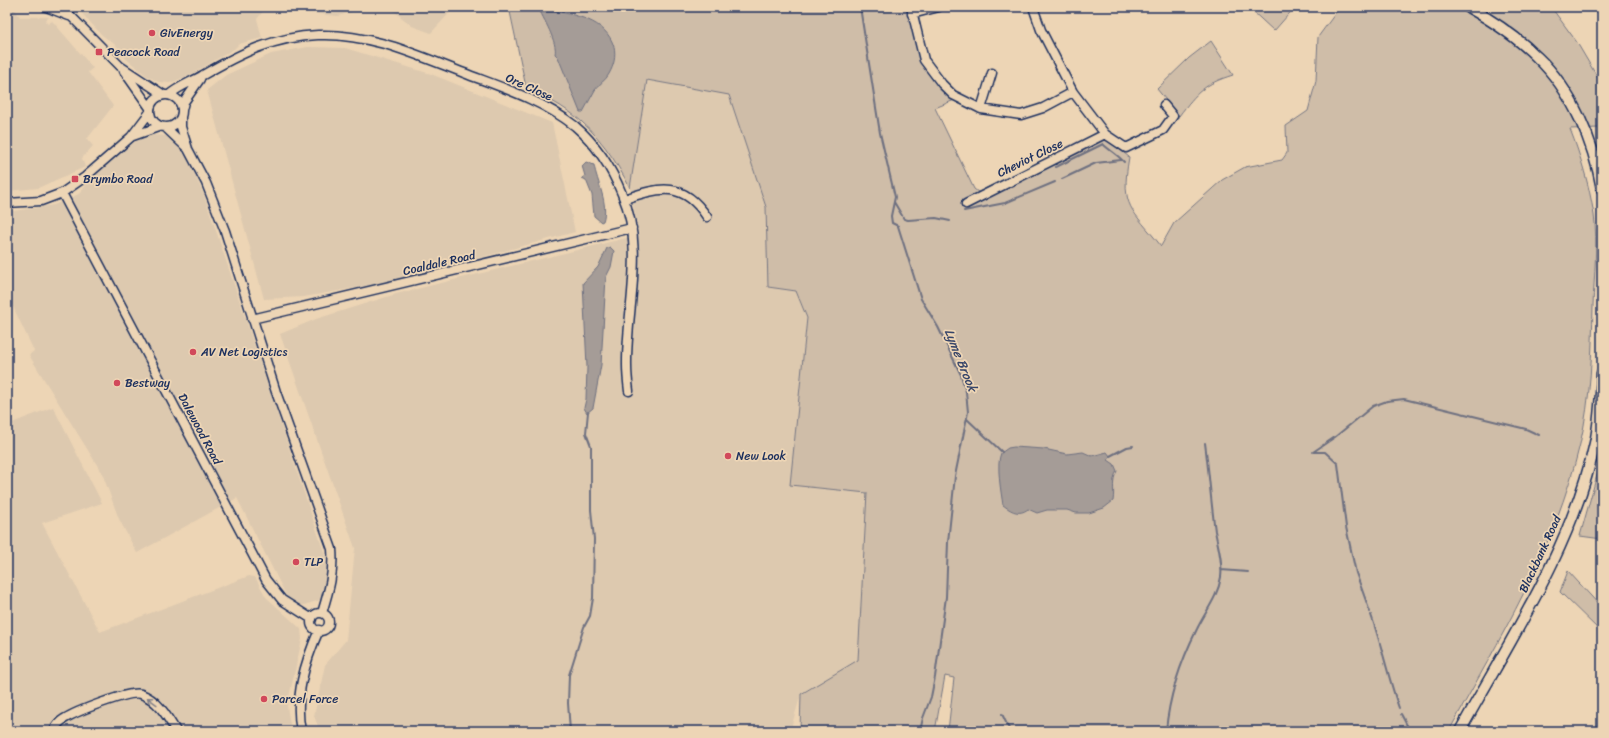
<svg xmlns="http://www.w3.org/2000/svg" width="1609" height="738" font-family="Sriracha,sans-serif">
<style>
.built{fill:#ddc9af}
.green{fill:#cfbda8;stroke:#757683}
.water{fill:#a59c97;stroke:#6e7080}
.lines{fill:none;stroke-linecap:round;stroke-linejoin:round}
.stream{stroke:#6e7080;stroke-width:2}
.minor-casing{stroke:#1b2f5e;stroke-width:11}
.major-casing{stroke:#1b2f5e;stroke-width:13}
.minor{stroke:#edd5b5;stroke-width:8}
.major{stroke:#edd5b5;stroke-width:10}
.oneway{stroke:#84828a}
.poi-dot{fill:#d1495b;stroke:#edd5b5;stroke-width:1.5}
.labels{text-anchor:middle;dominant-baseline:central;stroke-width:3.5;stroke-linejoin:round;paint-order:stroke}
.poi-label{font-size:12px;fill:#1b2f5e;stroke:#edd5b5;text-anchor:start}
.street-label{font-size:12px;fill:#1b2f5e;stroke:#edd5b5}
.water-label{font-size:13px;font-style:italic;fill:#374569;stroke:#edd5b5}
</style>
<rect width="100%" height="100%" fill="#edd5b5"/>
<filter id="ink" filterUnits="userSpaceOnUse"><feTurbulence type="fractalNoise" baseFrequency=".025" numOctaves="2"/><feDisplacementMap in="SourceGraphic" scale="8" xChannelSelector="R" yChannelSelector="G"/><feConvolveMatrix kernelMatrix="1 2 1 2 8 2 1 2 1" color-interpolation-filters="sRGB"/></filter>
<g filter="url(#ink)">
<path class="built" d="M 7,7 L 13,7 L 20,17 L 49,17 L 45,21 L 48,24 L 52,21 L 54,23 L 93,68 L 88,72 L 113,106 L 87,139 L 93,146 L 82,158 L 85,167 L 38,188 L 7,191 Z
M 76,7 L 369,7 L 338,16 L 265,9 L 257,19 L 262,38 L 239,44 L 234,49 L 188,76 L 170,83 L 159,82 L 147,76 L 124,57 L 117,46 L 102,35 Z
M 389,7 L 455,7 L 431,33 L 412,26 Z
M 308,47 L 345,48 L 431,74 L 552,123 L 575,232 L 389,282 L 304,297 L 264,299 L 207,90 L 226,75 L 271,54 Z
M 647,80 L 729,94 L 766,207 L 768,287 L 796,291 L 807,318 L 790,485 L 867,493 L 858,660 L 801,694 L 790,731 L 320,731 L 314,716 L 325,665 L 346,640 L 355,548 L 280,334 L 316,319 L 396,294 L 639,235 L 630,188 Z
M 153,135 L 168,136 L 175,143 L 187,158 L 204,195 L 326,558 L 327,576 L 320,600 L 301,606 L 287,597 L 237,498 L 137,553 L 119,519 L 102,473 L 29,355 L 34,351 L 7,294 L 7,212 L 54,205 L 79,194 L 95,174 L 122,151 L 138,140 Z
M 53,407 L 102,503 L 42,523 L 100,632 L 249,576 L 255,577 L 266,597 L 301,629 L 302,639 L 287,706 L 291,731 L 7,731 L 7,425 Z"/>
<path class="green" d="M 509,7 L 915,7 L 926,54 L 936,74 L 957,99 L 935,108 L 974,189 L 978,192 L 1048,157 L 1052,165 L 1102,140 L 1109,141 L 1129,157 C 1120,209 1132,208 1161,246 L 1174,223 L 1222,180 L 1245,167 L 1282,160 L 1287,153 L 1286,126 L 1308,111 L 1316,81 L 1318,37 L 1340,7 L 1551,7 L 1576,41 L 1602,85 L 1602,146 L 1599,128 L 1570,129 C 1581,157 1589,185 1594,215 C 1598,241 1594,278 1593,305 C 1592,351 1591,399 1580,444 C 1555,549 1500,638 1449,731 L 948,731 L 954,678 L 945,676 L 935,731 L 800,731 L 801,694 L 858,660 L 867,493 L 790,485 L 807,318 L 796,291 L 768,287 L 766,207 L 729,95 L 647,80 L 630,188 C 616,160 597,132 571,113 C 557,103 541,95 526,87 Z
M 1248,7 L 1295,7 L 1274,31 Z
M 1211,41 L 1233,75 C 1204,84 1197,92 1179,116 L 1157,89 L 1189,58 Z
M 1602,457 L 1602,539 L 1580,536 Z
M 1568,571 L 1602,608 L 1602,633 L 1560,592 Z"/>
<path class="water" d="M 538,7 L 549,7 L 550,10 C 574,15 606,19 614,47 C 616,57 614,65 609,74 C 606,80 599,84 595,90 C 591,97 587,105 583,112 L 580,112 L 558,57 L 555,54 C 558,43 543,18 538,7 Z
M 586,162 L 594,165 C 597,182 609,204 603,221 L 601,222 L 594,216 L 592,195 L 586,180 L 582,178 L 585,176 L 582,166 Z
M 610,247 L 614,251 L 611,267 L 606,277 L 601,365 L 593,408 L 587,413 L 584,408 L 586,399 L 587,367 L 583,283 L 598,267 L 607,248 Z
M 1014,447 L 1044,449 L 1067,454 L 1083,452 L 1092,456 L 1107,452 L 1110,456 L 1108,460 L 1114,464 L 1117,471 C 1111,481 1115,489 1113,501 L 1104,508 L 1089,513 L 1076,513 L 1067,510 L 1047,510 L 1037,513 L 1028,509 C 1019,516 1011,511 1003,505 C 1001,492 996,464 1001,453 L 1008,448 Z"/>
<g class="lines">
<path class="stream" d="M 860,7 L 880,133 L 895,197 L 891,216 L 892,223 L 898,226 L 921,299 L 938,327 L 961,375 L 966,392 L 968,412 L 955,476 L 948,542 L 946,597 L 935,677 L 931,697 L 923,718 L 920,731
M 1056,167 L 1103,144 C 1110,151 1117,154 1124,162
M 1062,179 L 1096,163 L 1121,160
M 894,202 L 904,219 L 908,220 L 936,218 L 950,221
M 964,211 L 1005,203 L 1055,182
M 967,419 L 1002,452
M 1110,456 L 1127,447 L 1133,446
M 1221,570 L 1248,572
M 1370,612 L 1356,573 L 1346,527 L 1338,464 L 1325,452 L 1313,452 L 1335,437 L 1373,406 L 1387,401 L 1404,399 L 1526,429 L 1539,435
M 1371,615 C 1382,646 1388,677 1399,708
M 1002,714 L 1010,731
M 1401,714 L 1410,731
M 570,731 L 568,703 L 569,675 L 584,627 L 590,616 L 593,598 L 594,539 L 591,510 L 591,446 L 586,433 L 588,412
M 1166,731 C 1169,696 1181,661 1197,629 C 1205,612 1218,597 1221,577 C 1223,562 1218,546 1215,531 C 1211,502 1209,473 1205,443"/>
<defs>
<path id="minor" d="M 46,7 L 69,16
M 62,7 L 120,66 L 164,95
M 911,7 L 924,60 L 942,84 L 953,95 L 981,109 L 1021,115 L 1043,108 L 1073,92
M 1033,7 L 1041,30 L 1073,92 L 1105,134 L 1126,148 L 1163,130 L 1173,116 L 1164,105
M 912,14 L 939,7
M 124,71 L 150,108
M 169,95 C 179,86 192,82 203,75 C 241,53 273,37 318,35 C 370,33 417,55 464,73 C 503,88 542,100 575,126 C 596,144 612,169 622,194 C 646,249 626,309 627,366 C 627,374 628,383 629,391
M150 111a16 16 0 1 1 32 0a16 16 0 1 1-32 0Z
M 981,109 L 992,73
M 182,110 L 184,102 L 200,79
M 181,117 L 181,127 L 188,149 L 206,183 L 225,231 L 276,392 L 332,549 C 334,574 329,590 322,613
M 165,127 L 186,147
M 133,136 L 161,126
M 62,193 L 266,580 L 282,600 L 312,619
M 625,199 C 661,186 684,182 707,217
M 7,203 L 41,201 L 62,193 L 85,177 L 131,137 L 150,112
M 966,204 L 1105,134
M 252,319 L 632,228
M311 622a9 9 0 1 1 18 0a9 9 0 1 1-18 0Z
M 54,731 C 56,726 59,722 64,719 C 75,712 130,690 141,694 C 158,700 167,716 176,731
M 301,731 C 294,697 305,662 319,630"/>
<path id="major" d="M 1468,7 C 1493,21 1517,37 1537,57 C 1572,90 1594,143 1602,189
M 1460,731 C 1511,638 1572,548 1595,443 C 1600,420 1601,397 1602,373"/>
</defs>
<use href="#minor" class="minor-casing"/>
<use href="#major" class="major-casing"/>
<use href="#minor" class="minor"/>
<use href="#major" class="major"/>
</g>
<defs><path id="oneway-shaft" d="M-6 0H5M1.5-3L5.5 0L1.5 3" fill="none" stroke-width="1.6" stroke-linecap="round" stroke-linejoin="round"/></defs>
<use class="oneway" href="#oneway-shaft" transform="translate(152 701) rotate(-144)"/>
</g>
<g class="poi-dot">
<circle cx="152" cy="33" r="4"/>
<rect x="95" y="48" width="8" height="8" rx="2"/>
<rect x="71" y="175" width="8" height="8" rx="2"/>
<circle cx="193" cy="352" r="4"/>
<circle cx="117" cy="383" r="4"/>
<circle cx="728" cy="456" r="4"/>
<circle cx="296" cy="562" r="4"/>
<circle cx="264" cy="699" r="4"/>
</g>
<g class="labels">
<g class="poi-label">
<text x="160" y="33">GivEnergy</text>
<text x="107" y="52">Peacock Road</text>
<text x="83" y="179">Brymbo Road</text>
<text x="201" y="352">AV Net Logistics</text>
<text x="125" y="383">Bestway</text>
<text x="736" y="456">New Look</text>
<text x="304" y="562">TLP</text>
<text x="272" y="699">Parcel Force</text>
</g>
<g class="street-label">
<text transform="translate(529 87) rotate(24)">Ore Close</text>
<text transform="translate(1030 158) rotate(-26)">Cheviot Close</text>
<text transform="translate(439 263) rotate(-13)">Coaldale Road</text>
<text transform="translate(200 429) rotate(62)">Dalewood Road</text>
<text transform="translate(1540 554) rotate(-65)">Blackbank Road</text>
</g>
<g class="water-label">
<text transform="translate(961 360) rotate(68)">Lyme Brook</text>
</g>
</g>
<rect width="1609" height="738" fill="none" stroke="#edd5b5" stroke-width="24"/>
<rect x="12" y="12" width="1585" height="714" fill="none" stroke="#1b2f5e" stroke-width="1.5" filter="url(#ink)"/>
</svg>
